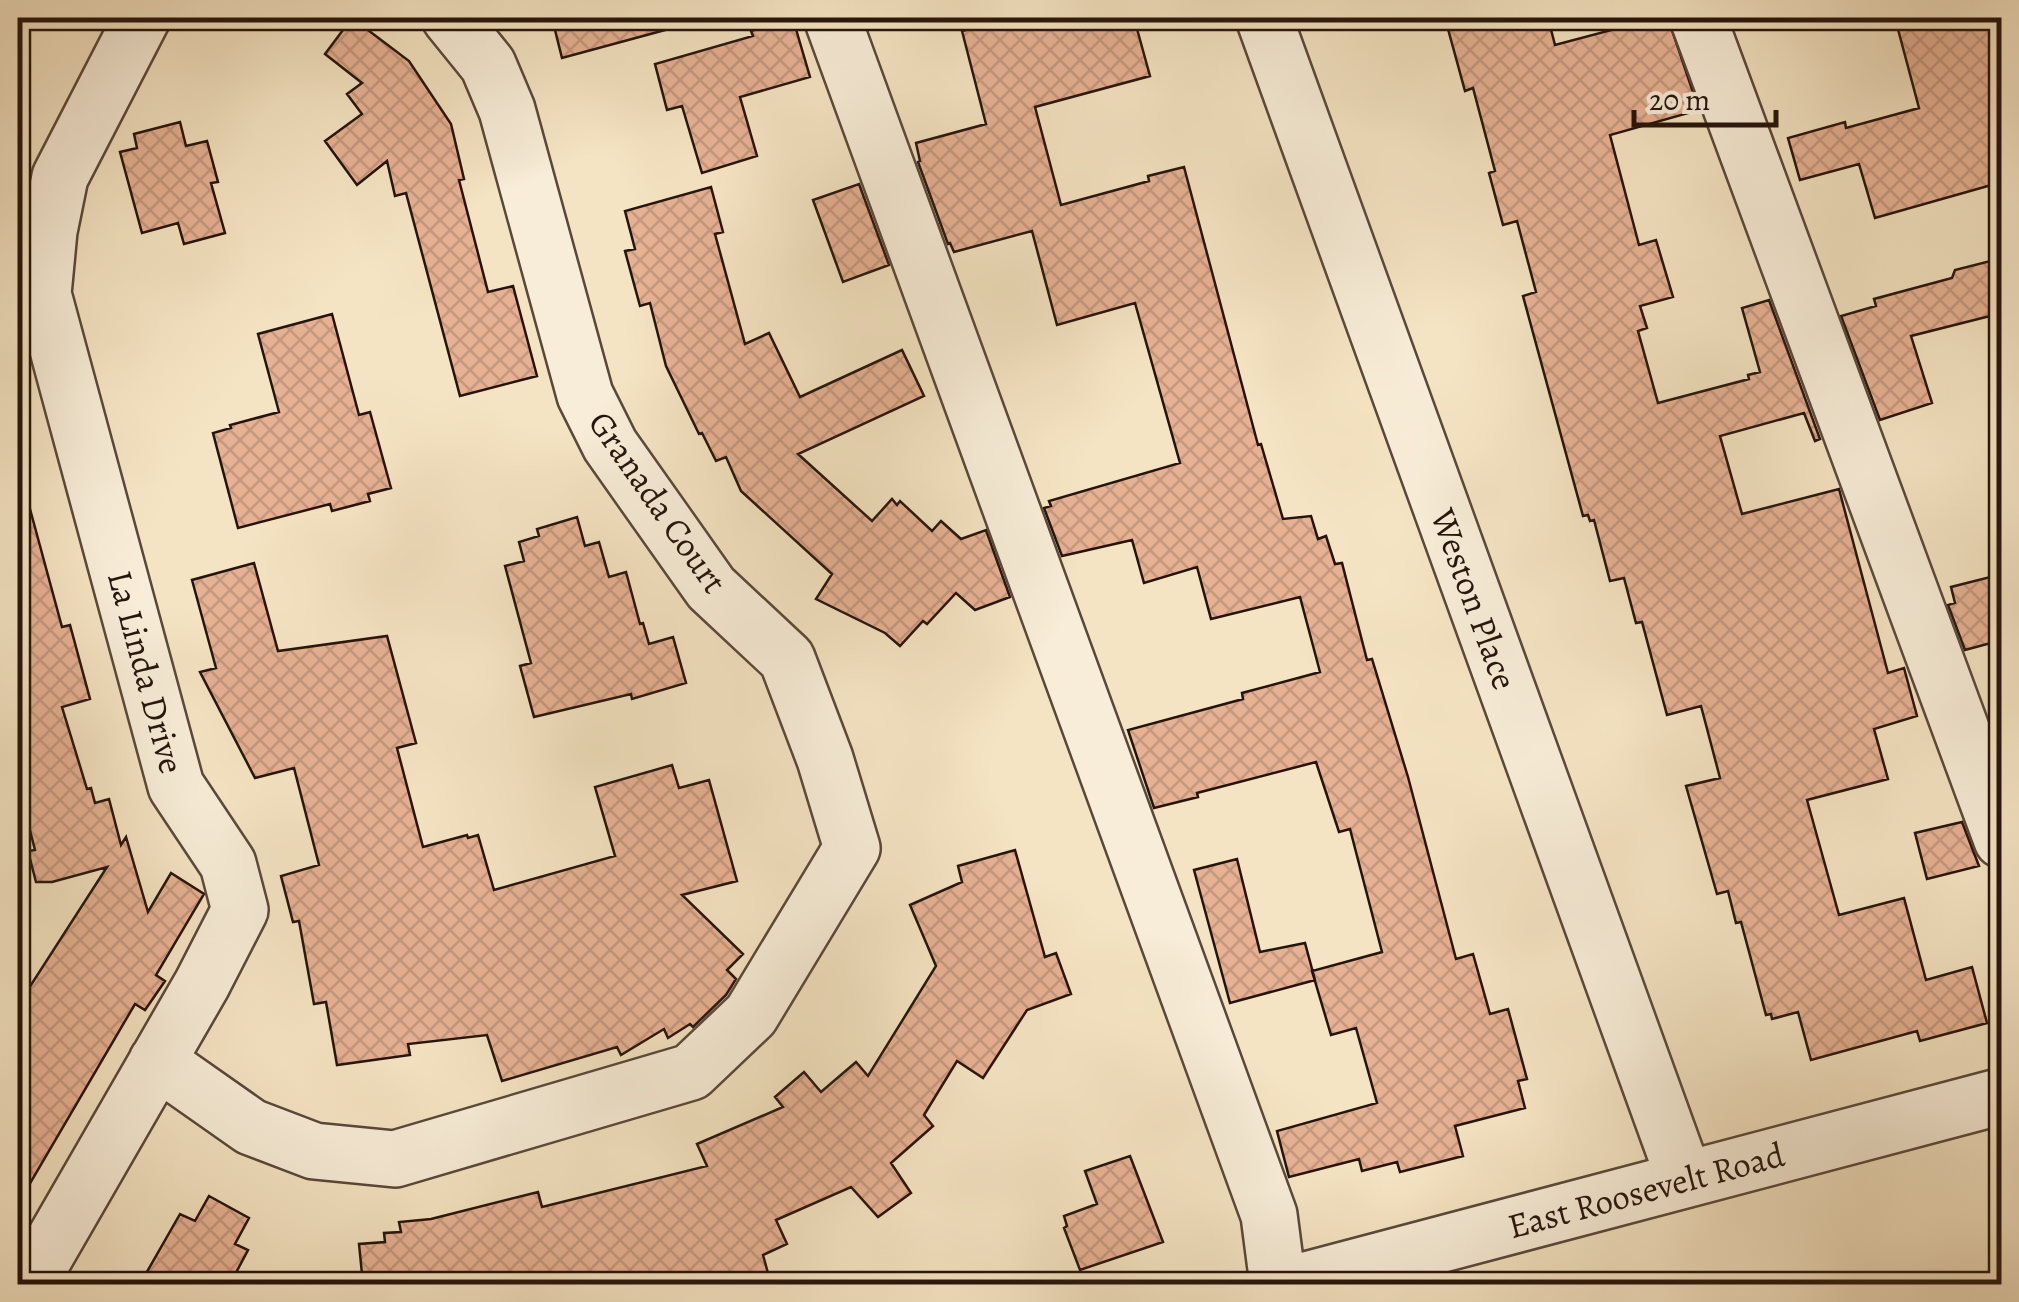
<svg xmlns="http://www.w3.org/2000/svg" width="2019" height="1302" font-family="Alegreya,serif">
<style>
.building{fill:url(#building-cross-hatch);stroke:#25140c;stroke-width:2.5}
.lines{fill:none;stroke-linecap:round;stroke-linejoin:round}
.minor-casing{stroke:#59483a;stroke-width:60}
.minor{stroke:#f8edd8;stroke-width:55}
.labels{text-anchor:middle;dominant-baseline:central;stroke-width:8;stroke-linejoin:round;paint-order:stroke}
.street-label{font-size:35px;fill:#25140c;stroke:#f8edd8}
</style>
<defs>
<pattern id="building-cross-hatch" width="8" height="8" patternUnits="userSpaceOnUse" patternTransform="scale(2.5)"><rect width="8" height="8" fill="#e7b294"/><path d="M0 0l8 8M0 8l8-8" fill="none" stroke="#c6987e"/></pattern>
</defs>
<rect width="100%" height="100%" fill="#f5e4c3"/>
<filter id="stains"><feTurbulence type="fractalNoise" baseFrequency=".002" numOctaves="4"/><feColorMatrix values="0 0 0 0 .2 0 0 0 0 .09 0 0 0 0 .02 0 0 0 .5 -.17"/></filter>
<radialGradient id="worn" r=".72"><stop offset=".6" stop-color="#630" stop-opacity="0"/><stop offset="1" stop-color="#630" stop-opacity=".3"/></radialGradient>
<path class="building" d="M 352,18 L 409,61 L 451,124 L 464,179 L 459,180 L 488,292 L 513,286 L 537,376 L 460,396 L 406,193 L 395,196 L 387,161 L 357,185 L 325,141 L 362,114 L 347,94 L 362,83 L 325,54 Z
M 552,18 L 663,18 L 665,30 L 562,58 Z
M 1014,18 L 1134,18 L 1150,76 L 1035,107 L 1061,205 L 1149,181 L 1148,176 L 1184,167 L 1258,445 L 1261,444 L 1283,519 L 1311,516 L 1318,539 L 1326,536 L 1335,564 L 1342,563 L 1367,660 L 1372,659 L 1408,777 L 1456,959 L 1473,954 L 1490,1014 L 1508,1009 L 1527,1079 L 1518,1081 L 1525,1108 L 1455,1126 L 1463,1156 L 1400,1172 L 1397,1162 L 1362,1171 L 1359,1159 L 1289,1177 L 1277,1131 L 1377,1103 L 1356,1028 L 1331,1035 L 1312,971 L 1382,952 L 1350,829 L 1339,832 L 1316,762 L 1197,793 L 1198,797 L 1154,808 L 1128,730 L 1243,699 L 1242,693 L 1320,672 L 1300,597 L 1211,619 L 1197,567 L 1144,583 L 1132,540 L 1062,556 L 1044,508 L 1051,506 L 1049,501 L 1180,463 L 1135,303 L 1057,325 L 1032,231 L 954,252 L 950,243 L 948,244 L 918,162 L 920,161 L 916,143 L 986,124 L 962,31 Z
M 1445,18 L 1548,18 L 1555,45 L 1638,23 L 1636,18 L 1668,18 L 1699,110 L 1610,135 L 1639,245 L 1656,240 L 1673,297 L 1640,306 L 1647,328 L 1638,331 L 1658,403 L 1749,379 L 1748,375 L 1760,372 L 1742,308 L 1769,300 L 1820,439 L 1815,441 L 1804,413 L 1720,436 L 1742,514 L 1839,489 L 1888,673 L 1904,668 L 1917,716 L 1874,729 L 1888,779 L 1807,800 L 1839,915 L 1904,898 L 1926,980 L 1972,967 L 1987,1023 L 1920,1041 L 1917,1031 L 1811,1060 L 1798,1012 L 1772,1019 L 1771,1014 L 1766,1015 L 1741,922 L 1736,923 L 1728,891 L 1717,894 L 1686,786 L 1720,778 L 1701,706 L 1667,715 L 1642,622 L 1636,623 L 1624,578 L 1610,581 L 1594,520 L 1590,521 L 1588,515 L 1583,516 L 1523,296 L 1536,292 L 1517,221 L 1503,225 L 1489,173 L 1495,171 L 1473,88 L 1465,91 Z
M 1895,18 L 1995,18 L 2002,44 L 2002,182 L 1875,218 L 1859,164 L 1800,180 L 1788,138 L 1845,122 L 1846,128 L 1919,108 Z
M 793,19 L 810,77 L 740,97 L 757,156 L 702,173 L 682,106 L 667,110 L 655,64 L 753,36 L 751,31 Z
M 180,122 L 186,146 L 207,141 L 218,182 L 211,183 L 225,233 L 184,244 L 178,223 L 142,233 L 120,152 L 137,148 L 134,134 Z
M 859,184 L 889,265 L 843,282 L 813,200 Z
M 711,187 L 723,232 L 715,234 L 745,344 L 769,333 L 800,397 L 902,350 L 924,396 L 798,454 L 872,521 L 892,499 L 897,505 L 900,501 L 932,531 L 941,521 L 961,539 L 986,530 L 1010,597 L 975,610 L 956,593 L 927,624 L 923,621 L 900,646 L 885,633 L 816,599 L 832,574 L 741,491 L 726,457 L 716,461 L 702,433 L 699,434 L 666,366 L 650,303 L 640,306 L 625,251 L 635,249 L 625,211 Z
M 2002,258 L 2002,313 L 1911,336 L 1932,403 L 1880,420 L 1841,316 L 1876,306 L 1874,299 L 1952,278 L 1955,270 Z
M 332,314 L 359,415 L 370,412 L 391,488 L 368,494 L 370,501 L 332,511 L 330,504 L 238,528 L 213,433 L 231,428 L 230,425 L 279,412 L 258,334 Z
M 30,509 L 62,627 L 70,625 L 90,699 L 62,707 L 87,789 L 91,788 L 95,803 L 109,799 L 121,845 L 126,837 L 148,912 L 171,873 L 204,894 L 156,975 L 165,981 L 145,1010 L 135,1004 L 18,1204 L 18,1005 L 107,867 L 52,882 L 36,882 L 28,851 L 35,850 L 18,784 L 18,510 Z
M 577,517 L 585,546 L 599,542 L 609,577 L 626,572 L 640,624 L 643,623 L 649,644 L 673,637 L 686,683 L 632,699 L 631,694 L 534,717 L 520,666 L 531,663 L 505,566 L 524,561 L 519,542 L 539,536 L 537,529 Z
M 254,563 L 278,651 L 387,636 L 416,743 L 397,748 L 423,847 L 467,835 L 468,838 L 478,835 L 494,890 L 615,856 L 595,787 L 672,765 L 679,788 L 709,780 L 737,881 L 682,895 L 743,954 L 727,970 L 736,979 L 726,995 L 693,1027 L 690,1024 L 668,1038 L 664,1029 L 621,1055 L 617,1047 L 502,1081 L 487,1035 L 408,1044 L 410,1055 L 337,1065 L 326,1002 L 314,1004 L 299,921 L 293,922 L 281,876 L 319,865 L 294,768 L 255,778 L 200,672 L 216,668 L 192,580 Z
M 2002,574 L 2002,640 L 1965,650 L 1948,605 L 1955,603 L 1951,587 Z
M 1962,822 L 1979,866 L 1927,879 L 1915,833 Z
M 1015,850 L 1045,957 L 1056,953 L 1071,994 L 1027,1010 L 983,1078 L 957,1061 L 924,1115 L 933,1126 L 891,1163 L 911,1193 L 878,1217 L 851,1187 L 776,1220 L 787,1244 L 763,1255 L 771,1284 L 363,1284 L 359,1244 L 385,1242 L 384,1233 L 401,1232 L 399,1222 L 431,1219 L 538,1192 L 542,1207 L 707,1166 L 697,1144 L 783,1107 L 775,1097 L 804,1072 L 821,1092 L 856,1062 L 868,1076 L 936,966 L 910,905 L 962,882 L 958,866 Z
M 1237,859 L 1260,952 L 1305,943 L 1315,980 L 1230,1003 L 1194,870 Z
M 1130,1156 L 1163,1242 L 1080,1270 L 1064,1228 L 1067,1226 L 1064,1216 L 1097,1204 L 1085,1171 Z
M 209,1196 L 249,1218 L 235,1244 L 248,1250 L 230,1284 L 140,1284 L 180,1214 L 195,1221 Z"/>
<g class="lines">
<defs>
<path id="minor" d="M 832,18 L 1269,1215 L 1278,1284
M 1264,18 L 1685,1180
M 1698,18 L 2002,840
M 157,1061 L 251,1127 L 314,1151 L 395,1159 L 691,1072 L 751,1015 L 852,848 L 825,759 L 787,659 L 711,588 L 610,445 L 585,395 L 507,110 L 488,65 L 450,18
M 29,1284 L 202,984 L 240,910 L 228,864 L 176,786 L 43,294 L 49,231 L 60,177 L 142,18
M 1291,1284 L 2002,1096"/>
</defs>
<use href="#minor" class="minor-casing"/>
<use href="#minor" class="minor"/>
</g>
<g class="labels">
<g class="street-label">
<text transform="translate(658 502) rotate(55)">Granada Court</text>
<text transform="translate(1474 599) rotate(70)">Weston Place</text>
<text transform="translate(146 672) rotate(75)">La Linda Drive</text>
<text transform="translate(1646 1190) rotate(-15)">East Roosevelt Road</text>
</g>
</g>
<rect width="2019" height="1302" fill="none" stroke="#f5e4c3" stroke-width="60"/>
<rect x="20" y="20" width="1979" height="1262" fill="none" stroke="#25140c" stroke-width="5"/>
<rect x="30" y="30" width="1959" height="1242" fill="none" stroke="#25140c" stroke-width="2.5"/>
<path d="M1634 110v15h142v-15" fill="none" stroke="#25140c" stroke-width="5"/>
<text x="1649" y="110" font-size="30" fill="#25140c" stroke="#f8edd8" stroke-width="8" paint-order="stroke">20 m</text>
<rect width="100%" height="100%" filter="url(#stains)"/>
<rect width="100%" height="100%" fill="url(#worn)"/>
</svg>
